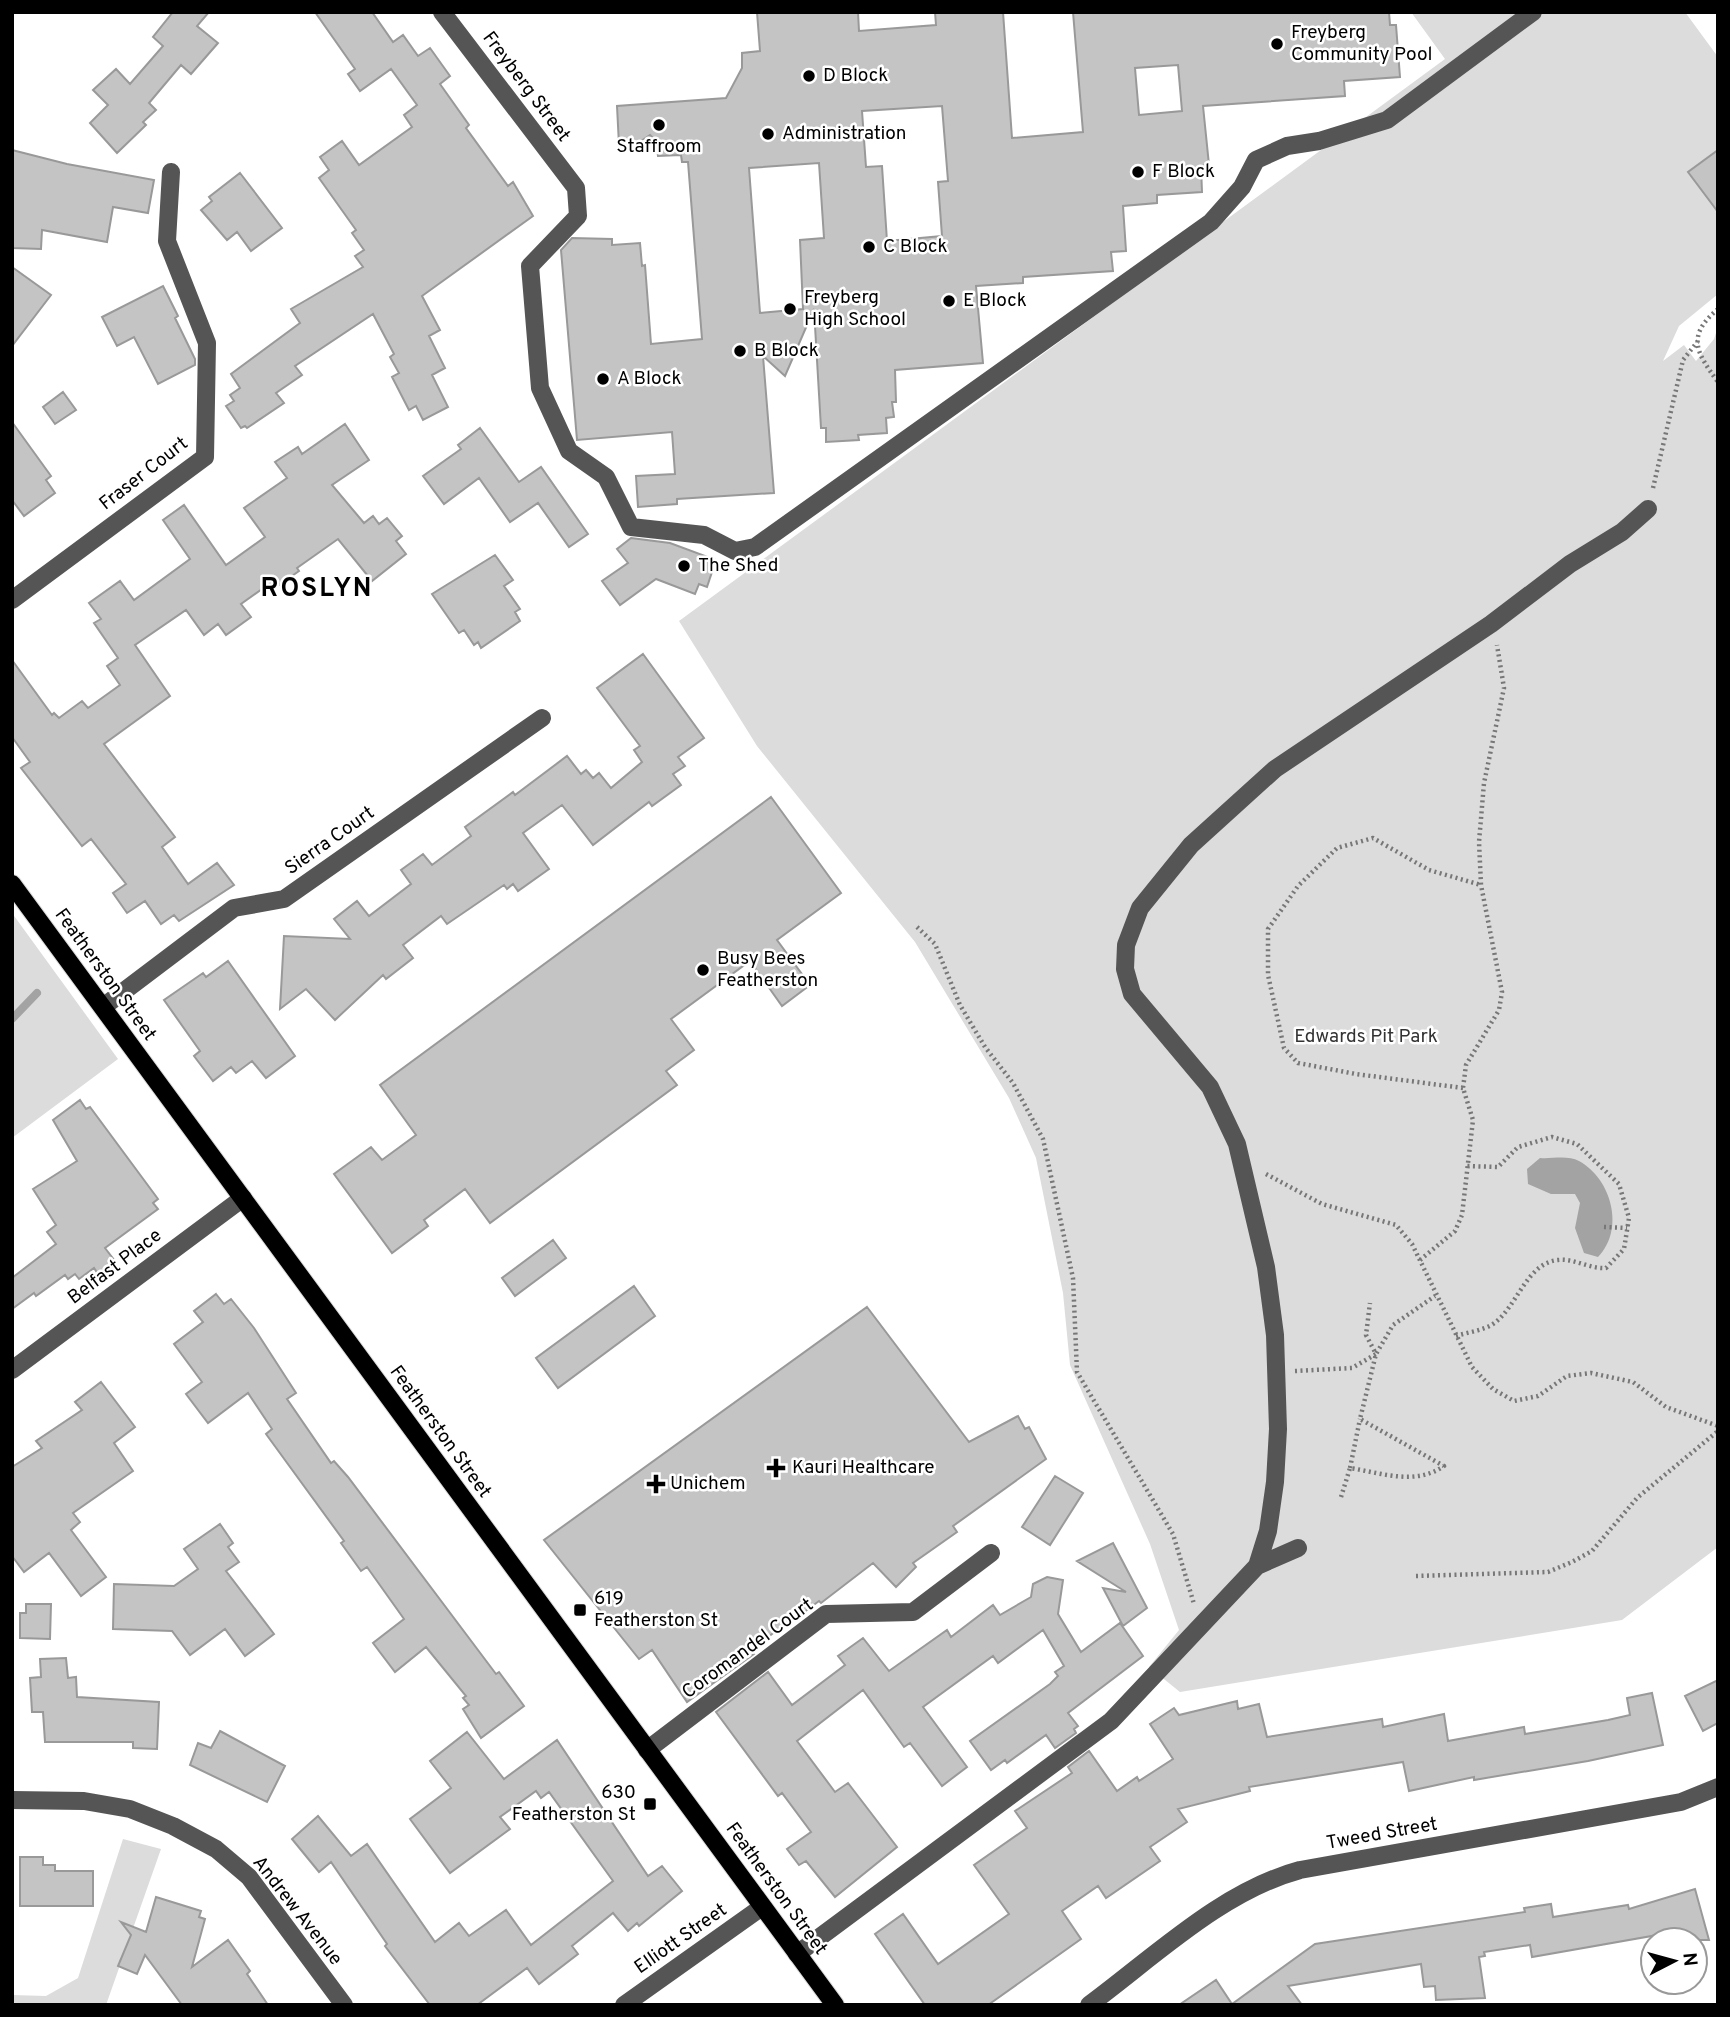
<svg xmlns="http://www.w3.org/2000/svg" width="1730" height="2017" font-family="Overpass,sans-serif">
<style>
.green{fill:#dcdcdc}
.water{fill:#a3a3a3}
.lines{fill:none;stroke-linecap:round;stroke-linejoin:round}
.stream{stroke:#a3a3a3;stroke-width:8}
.building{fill:#c4c4c4;stroke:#999;stroke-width:2;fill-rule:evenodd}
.major-casing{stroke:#dbdbdb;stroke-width:20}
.path{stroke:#777;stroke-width:4.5;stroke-dasharray:2 3.5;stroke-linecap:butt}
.minor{stroke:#555;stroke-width:18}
.major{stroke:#000;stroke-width:18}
.poi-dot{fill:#000;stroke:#fff;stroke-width:2.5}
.labels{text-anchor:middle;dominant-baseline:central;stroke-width:5;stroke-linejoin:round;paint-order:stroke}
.poi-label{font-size:19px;fill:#000;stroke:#fff;text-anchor:start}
.street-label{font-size:19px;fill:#000;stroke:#fff}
.park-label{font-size:19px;fill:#333;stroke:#fff}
.district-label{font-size:26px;font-weight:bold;letter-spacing:2px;fill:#000;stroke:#fff}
</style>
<rect width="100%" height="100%" fill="#fff"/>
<path class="green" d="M 1411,12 L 1685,12 L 1718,57 L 1718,294 L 1679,326 L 1663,361 L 1684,345 L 1696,361 L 1714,339 L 1718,327 L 1718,1547 L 1622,1620 L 1180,1692 L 1149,1667 L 1179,1630 L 1150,1544 L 1070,1365 L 1063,1293 L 1036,1158 L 1009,1098 L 915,942 L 757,746 L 679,621 L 1445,59 Z
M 12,913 L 118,1059 L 12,1138 Z
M 123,1839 L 161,1849 L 106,2005 L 12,2005 L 12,1995 L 46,1996 L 78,1978 Z"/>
<path class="water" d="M 1540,1158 C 1552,1159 1568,1155 1579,1161 C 1612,1179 1625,1230 1598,1257 L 1584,1253 L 1575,1228 L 1580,1203 L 1575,1194 L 1551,1194 L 1528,1184 L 1527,1169 Z"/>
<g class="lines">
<path class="stream" d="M 12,1019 L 37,993"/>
</g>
<path class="building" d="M 173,12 L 209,12 L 197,26 L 218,43 L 191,74 L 181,65 L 149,103 L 156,110 L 143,122 L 146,125 L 117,153 L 90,123 L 108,105 L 93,90 L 116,69 L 130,84 L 163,46 L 153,37 Z
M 315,12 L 372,12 L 393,42 L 403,35 L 418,56 L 430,48 L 450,76 L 440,84 L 469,125 L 466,128 L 508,186 L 513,182 L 533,216 L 422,296 L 440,330 L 429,336 L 445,368 L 432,375 L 448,407 L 423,420 L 416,406 L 409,410 L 392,377 L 399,373 L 390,357 L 394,354 L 373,314 L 295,366 L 302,375 L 276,393 L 284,403 L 247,428 L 245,426 L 241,428 L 226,406 L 234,401 L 230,395 L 240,388 L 231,374 L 300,323 L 291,309 L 363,267 L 355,256 L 364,250 L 352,233 L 356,230 L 319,178 L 329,170 L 320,157 L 342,141 L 359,165 L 412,127 L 404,115 L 417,105 L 391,69 L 360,91 L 348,74 L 355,69 Z
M 757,12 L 858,12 L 859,31 L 936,25 L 935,12 L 1003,12 L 1012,138 L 1083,132 L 1073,12 L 1389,12 L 1390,25 L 1396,25 L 1400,77 L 1344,81 L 1345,96 L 1203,106 L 1209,165 L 1201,166 L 1202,192 L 1157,195 L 1157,203 L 1123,206 L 1126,251 L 1111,252 L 1113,271 L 1023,277 L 1023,283 L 976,286 L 983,363 L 895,370 L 896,402 L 892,402 L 894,417 L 886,418 L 887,433 L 858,435 L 859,440 L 826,442 L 826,428 L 821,428 L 814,309 L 785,376 L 763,356 L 774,493 L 677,499 L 677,504 L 638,507 L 636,476 L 675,474 L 672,432 L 577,440 L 561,250 L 572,238 L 612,239 L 612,245 L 640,243 L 642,266 L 645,265 L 651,344 L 702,339 L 688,162 L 682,162 L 681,155 L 658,156 L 656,141 L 650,135 L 638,143 L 619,145 L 617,106 L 726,98 L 742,68 L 742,53 L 760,51 ZM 1178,65 L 1182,111 L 1139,115 L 1135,68 ZM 942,106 L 948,181 L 938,182 L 942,236 L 887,241 L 882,166 L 866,167 L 862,111 ZM 819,163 L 824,238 L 800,240 L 803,309 L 760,313 L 749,168 Z
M 12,150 L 67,164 L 154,180 L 148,213 L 113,207 L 107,242 L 42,230 L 41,249 L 12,248 Z
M 1718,150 L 1718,212 L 1688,172 Z
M 240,173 L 282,228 L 251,251 L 237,232 L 227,240 L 201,210 L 212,201 L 209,197 Z
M 12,267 L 51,295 L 12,346 Z
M 163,286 L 178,316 L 175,318 L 195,359 L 195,365 L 158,384 L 134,337 L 117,346 L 102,317 Z
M 63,392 L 76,410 L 55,424 L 43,407 Z
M 12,422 L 51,476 L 46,480 L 55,493 L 24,516 L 12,500 Z
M 345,424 L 369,460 L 332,485 L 364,523 L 373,516 L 379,524 L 387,518 L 402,536 L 396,541 L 406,554 L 372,581 L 338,539 L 297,568 L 299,571 L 279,585 L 276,579 L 241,604 L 251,617 L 226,635 L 218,624 L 204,635 L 186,610 L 135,645 L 170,696 L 104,744 L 175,837 L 162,847 L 188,884 L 217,863 L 234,885 L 179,921 L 174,915 L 161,924 L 145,901 L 127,913 L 113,893 L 126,884 L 91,839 L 82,846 L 21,768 L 30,762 L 12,737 L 12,660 L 52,715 L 54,713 L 59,718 L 82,701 L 88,708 L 120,685 L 107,666 L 118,658 L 94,623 L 101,619 L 89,603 L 120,581 L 134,600 L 190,559 L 163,520 L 184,505 L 226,565 L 265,537 L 244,508 L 287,478 L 275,462 L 298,447 L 302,454 Z
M 480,428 L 519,482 L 541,467 L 588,534 L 569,547 L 538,503 L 510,522 L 479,478 L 444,504 L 423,476 L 461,449 L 458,445 Z
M 631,538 L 670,543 L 716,560 L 707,587 L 699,584 L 695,594 L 656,579 L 620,605 L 602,581 L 628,563 L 617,549 Z
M 495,555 L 513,580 L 504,586 L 520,609 L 515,612 L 520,621 L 481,648 L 478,642 L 474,645 L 464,630 L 459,633 L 432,594 Z
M 643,654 L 704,738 L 678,757 L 685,766 L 673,774 L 681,785 L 652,806 L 649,802 L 593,845 L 562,805 L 523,833 L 549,869 L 518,891 L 513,884 L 507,889 L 504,885 L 447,924 L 441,916 L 403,945 L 413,958 L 386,979 L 383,975 L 335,1020 L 306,989 L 280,1009 L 284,936 L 350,939 L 334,919 L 357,901 L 369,916 L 411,884 L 401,870 L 423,854 L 432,865 L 471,836 L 465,827 L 513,792 L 515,795 L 567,756 L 581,774 L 586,770 L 593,778 L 599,773 L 611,788 L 642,762 L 634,750 L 640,746 L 597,688 Z
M 771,797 L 841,893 L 777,940 L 810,985 L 782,1006 L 750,961 L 671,1019 L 694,1050 L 666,1071 L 677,1085 L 490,1223 L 465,1189 L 424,1220 L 428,1226 L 392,1253 L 334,1174 L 371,1147 L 382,1160 L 416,1135 L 380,1085 Z
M 228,961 L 295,1056 L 266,1078 L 252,1061 L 236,1073 L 231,1067 L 213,1081 L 194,1056 L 200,1051 L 164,1000 L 203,973 L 206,977 Z
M 80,1100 L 86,1109 L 90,1107 L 158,1199 L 153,1203 L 158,1209 L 105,1248 L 115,1261 L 98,1274 L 94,1268 L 79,1279 L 75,1274 L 68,1279 L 65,1275 L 36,1296 L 34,1293 L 12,1309 L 12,1278 L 56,1244 L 47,1232 L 56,1225 L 33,1189 L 77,1161 L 53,1120 Z
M 553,1240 L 566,1258 L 515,1296 L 502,1278 Z
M 634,1286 L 655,1316 L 558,1388 L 536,1358 Z
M 216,1294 L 224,1304 L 231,1299 L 254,1328 L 296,1393 L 287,1399 L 331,1463 L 334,1461 L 348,1477 L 496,1674 L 499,1672 L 524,1706 L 481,1738 L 463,1709 L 469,1705 L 463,1698 L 466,1696 L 426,1647 L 395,1672 L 373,1643 L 404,1619 L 367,1567 L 361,1571 L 341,1543 L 344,1541 L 266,1434 L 272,1429 L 248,1393 L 208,1423 L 186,1394 L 202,1382 L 174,1344 L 203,1322 L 194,1311 Z
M 867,1307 L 969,1442 L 1018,1416 L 1025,1429 L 1029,1427 L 1046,1459 L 953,1526 L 957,1532 L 913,1563 L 916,1567 L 896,1587 L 873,1563 L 821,1603 L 819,1601 L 799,1616 L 797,1614 L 752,1650 L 754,1654 L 687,1702 L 652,1650 L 639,1659 L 544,1540 Z
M 101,1382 L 135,1427 L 114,1443 L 133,1471 L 73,1513 L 80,1522 L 71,1530 L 106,1577 L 81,1596 L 49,1553 L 24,1572 L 12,1556 L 12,1467 L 42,1448 L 36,1441 L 82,1410 L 75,1402 Z
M 1055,1476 L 1083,1493 L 1050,1545 L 1022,1527 Z
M 220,1524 L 233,1543 L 228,1547 L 239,1562 L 226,1571 L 274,1634 L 245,1656 L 225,1629 L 190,1655 L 172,1631 L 113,1629 L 114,1584 L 174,1586 L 198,1569 L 184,1549 Z
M 1113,1543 L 1147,1608 L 1123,1626 L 1103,1588 L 1126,1592 L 1077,1561 Z
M 1047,1577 L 1063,1580 L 1058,1614 L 1081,1652 L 1120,1623 L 1143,1656 L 1068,1713 L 1078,1726 L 1074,1729 L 1076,1733 L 1055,1748 L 1046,1735 L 1007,1763 L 1005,1760 L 991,1770 L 970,1741 L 1050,1684 L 1058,1676 L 1055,1672 L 1064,1666 L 1043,1630 L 998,1663 L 993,1656 L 923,1707 L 967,1767 L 942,1786 L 910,1743 L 904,1747 L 863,1690 L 797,1741 L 835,1792 L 848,1783 L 897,1847 L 835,1897 L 806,1861 L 799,1865 L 787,1849 L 811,1832 L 782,1793 L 778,1796 L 716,1712 L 768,1672 L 792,1705 L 845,1665 L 838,1656 L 863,1638 L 889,1671 L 947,1630 L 951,1637 L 993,1605 L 1000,1615 L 1031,1597 L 1033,1584 Z
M 26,1604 L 51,1604 L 50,1639 L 20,1638 L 20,1613 L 26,1613 Z
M 66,1658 L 68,1678 L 76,1677 L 77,1697 L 159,1702 L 157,1749 L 133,1748 L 133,1742 L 45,1742 L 43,1712 L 32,1712 L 30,1678 L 41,1677 L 40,1659 Z
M 1718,1680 L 1718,1723 L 1703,1731 L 1685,1696 Z
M 1652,1693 L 1663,1745 L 1588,1761 L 1474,1780 L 1474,1777 L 1409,1791 L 1403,1762 L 1249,1787 L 1250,1791 L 1178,1809 L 1187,1822 L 1150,1847 L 1160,1861 L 1106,1898 L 1098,1886 L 1062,1911 L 1081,1939 L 988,2005 L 925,2005 L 875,1934 L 903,1914 L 938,1964 L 1009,1914 L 974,1865 L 1027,1828 L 1015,1811 L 1072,1773 L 1068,1767 L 1089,1751 L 1117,1791 L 1137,1777 L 1139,1781 L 1173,1759 L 1150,1724 L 1174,1708 L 1179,1715 L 1237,1701 L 1238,1709 L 1259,1704 L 1267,1737 L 1382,1719 L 1383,1727 L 1444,1714 L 1448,1741 L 1524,1727 L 1525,1734 L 1608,1720 L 1630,1715 L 1627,1698 Z
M 220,1731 L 285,1766 L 267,1802 L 190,1765 L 198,1743 L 211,1748 Z
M 467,1732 L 504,1779 L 557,1740 L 648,1876 L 662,1866 L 682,1891 L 639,1926 L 637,1923 L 628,1931 L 613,1913 L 572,1946 L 578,1954 L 539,1984 L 527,1968 L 477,2005 L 430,2005 L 385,1946 L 387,1944 L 331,1862 L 319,1872 L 292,1839 L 318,1816 L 351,1856 L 367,1844 L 435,1942 L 459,1923 L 469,1936 L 506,1910 L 531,1945 L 613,1881 L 549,1792 L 541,1798 L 536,1791 L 500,1817 L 510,1829 L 450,1873 L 410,1819 L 451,1788 L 430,1761 Z
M 20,1857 L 43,1857 L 43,1865 L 55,1865 L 55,1871 L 93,1871 L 93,1906 L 20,1906 Z
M 1695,1889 L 1709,1940 L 1671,1940 L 1669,1933 L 1532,1957 L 1530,1945 L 1484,1952 L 1485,1956 L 1479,1957 L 1485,1998 L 1436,2000 L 1435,1986 L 1424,1987 L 1421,1964 L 1288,1986 L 1302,2005 L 1179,2005 L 1216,1980 L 1232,2004 L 1315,1944 L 1525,1912 L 1524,1908 L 1551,1904 L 1553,1917 L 1628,1905 L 1629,1909 Z
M 156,1897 L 201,1911 L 199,1917 L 205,1919 L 192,1967 L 228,1940 L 250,1971 L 247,1974 L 268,2005 L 182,2005 L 145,1955 L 137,1974 L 118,1966 L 131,1935 L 121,1922 L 146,1932 Z"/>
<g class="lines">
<defs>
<path id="major" d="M 12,884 L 835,2005"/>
</defs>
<use href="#major" class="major-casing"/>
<path class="path" d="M 1718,309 C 1686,336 1696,352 1718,382
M 1653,488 L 1683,360 L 1698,341
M 917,927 L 935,944 L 960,1005 L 985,1047 L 1013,1083 L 1043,1139 L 1073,1278 L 1077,1372 L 1173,1534 L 1194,1604
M 1463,1088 L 1356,1074 L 1298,1063 L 1284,1048 L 1268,975 L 1268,929 L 1298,886 L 1337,848 L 1373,838 L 1429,870 L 1481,885
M 1266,1174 L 1322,1204 L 1396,1225 L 1412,1244 L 1472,1367 L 1493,1389 L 1514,1401 L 1538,1396 L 1567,1376 L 1591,1373 L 1633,1382 L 1666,1407 L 1718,1426
M 1604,1227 L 1627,1228
M 1420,1260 L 1455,1231 L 1462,1215 L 1473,1120 L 1463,1088 L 1466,1065 L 1499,1010 L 1502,992 L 1481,885 L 1479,842 L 1484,783 L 1504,688 L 1497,645
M 1456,1336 C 1468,1332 1482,1331 1493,1324 C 1517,1308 1526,1263 1558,1260 C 1574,1258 1589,1269 1606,1268 L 1624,1249 L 1629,1218 L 1619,1184 L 1577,1144 L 1552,1137 L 1518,1147 L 1498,1167 L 1466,1166
M 1295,1371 L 1352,1368 L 1376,1354 L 1366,1335 L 1370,1303
M 1350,1468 L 1360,1419
M 1341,1497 L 1350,1468 C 1382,1473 1415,1486 1444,1466 L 1360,1419 L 1376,1354 L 1393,1325 L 1435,1296
M 1416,1576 L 1548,1572 L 1572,1562 L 1592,1551 L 1637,1498 L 1718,1431"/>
<path class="minor" d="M 442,12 L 576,188 L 578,216 L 530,266 L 540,388 L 569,451 L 606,477 L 631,527 L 704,535 L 735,551 L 755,547 L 1211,222 L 1242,187 L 1256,160 L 1287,146 L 1319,141 L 1387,120 L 1533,12
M 12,600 L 205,457 L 207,343 L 167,241 L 171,172
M 103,1007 L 234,908 L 284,899 L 542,718
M 12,1370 L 243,1198
M 1257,1566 L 1298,1548
M 647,1750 L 826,1614 L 913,1612 L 991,1553
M 12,1800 L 84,1801 L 130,1809 L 173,1826 L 216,1849 L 249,1877 L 344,2005
M 797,1954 L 1111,1721 L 1257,1566 L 1268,1531 L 1275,1482 L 1278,1429 L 1275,1335 L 1266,1267 L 1237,1144 L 1210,1087 L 1132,994 L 1125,969 L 1126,945 L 1140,908 L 1191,845 L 1275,769 L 1491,624 L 1570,564 L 1622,532 L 1648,509
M 624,2005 L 762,1907
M 1089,2005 C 1154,1957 1222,1891 1300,1870 L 1681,1802 L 1718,1787"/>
<use href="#major" class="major"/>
</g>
<g class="poi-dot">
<circle cx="1277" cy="44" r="7"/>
<circle cx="809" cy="76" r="7"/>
<circle cx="659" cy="125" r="7"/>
<circle cx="768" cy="134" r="7"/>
<circle cx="1138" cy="172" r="7"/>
<circle cx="869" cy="247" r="7"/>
<circle cx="949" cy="301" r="7"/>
<circle cx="790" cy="309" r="7"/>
<circle cx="740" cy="351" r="7"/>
<circle cx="603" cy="379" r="7"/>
<circle cx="684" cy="566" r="7"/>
<circle cx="703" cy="970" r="7"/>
<path d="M772.5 1457.5h7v7h7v7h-7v7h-7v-7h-7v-7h7z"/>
<path d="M652.5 1473.5h7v7h7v7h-7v7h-7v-7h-7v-7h7z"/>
<rect x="573" y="1603" width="14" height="14" rx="3.5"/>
<rect x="643" y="1797" width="14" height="14" rx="3.5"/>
</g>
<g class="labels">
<g class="poi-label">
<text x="1291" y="33">Freyberg<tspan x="1291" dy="22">Community Pool</tspan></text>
<text x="823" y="76">D Block</text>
<text x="782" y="134">Administration</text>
<text x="659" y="147" text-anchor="middle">Staffroom</text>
<text x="1152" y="172">F Block</text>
<text x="883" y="247">C Block</text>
<text x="804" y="298">Freyberg<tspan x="804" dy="22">High School</tspan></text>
<text x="963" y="301">E Block</text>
<text x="754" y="351">B Block</text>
<text x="617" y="379">A Block</text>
<text x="698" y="566">The Shed</text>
<text x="717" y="959">Busy Bees<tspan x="717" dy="22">Featherston</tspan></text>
<text x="792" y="1468">Kauri Healthcare</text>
<text x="670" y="1484">Unichem</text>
<text x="594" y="1599">619<tspan x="594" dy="22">Featherston St</tspan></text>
<text x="636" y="1793" text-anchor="end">630<tspan x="636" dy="22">Featherston St</tspan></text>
</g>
<g class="street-label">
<text transform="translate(526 87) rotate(53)">Freyberg Street</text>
<text transform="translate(144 474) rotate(-38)">Fraser Court</text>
<text transform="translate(330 841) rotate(-35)">Sierra Court</text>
<text transform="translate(105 975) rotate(54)">Featherston Street</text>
<text transform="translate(115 1267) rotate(-37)">Belfast Place</text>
<text transform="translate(440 1432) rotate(54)">Featherston Street</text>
<text transform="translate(748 1649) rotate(-36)">Coromandel Court</text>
<text transform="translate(1382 1834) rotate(-10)">Tweed Street</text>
<text transform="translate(776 1889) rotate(54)">Featherston Street</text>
<text transform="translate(297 1911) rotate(52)">Andrew Avenue</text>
<text transform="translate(681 1939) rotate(-35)">Elliott Street</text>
</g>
<g class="park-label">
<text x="1366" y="1037">Edwards Pit Park</text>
</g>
<g class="district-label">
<text x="317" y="589">ROSLYN</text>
</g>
</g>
<rect width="1730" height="2017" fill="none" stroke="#000000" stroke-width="28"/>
<g transform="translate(1674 1961) rotate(84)"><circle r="33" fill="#ffffff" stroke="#999999" stroke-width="2"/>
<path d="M0-5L12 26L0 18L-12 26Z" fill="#000000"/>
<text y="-10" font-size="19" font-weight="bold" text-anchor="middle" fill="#000000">N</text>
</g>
</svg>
